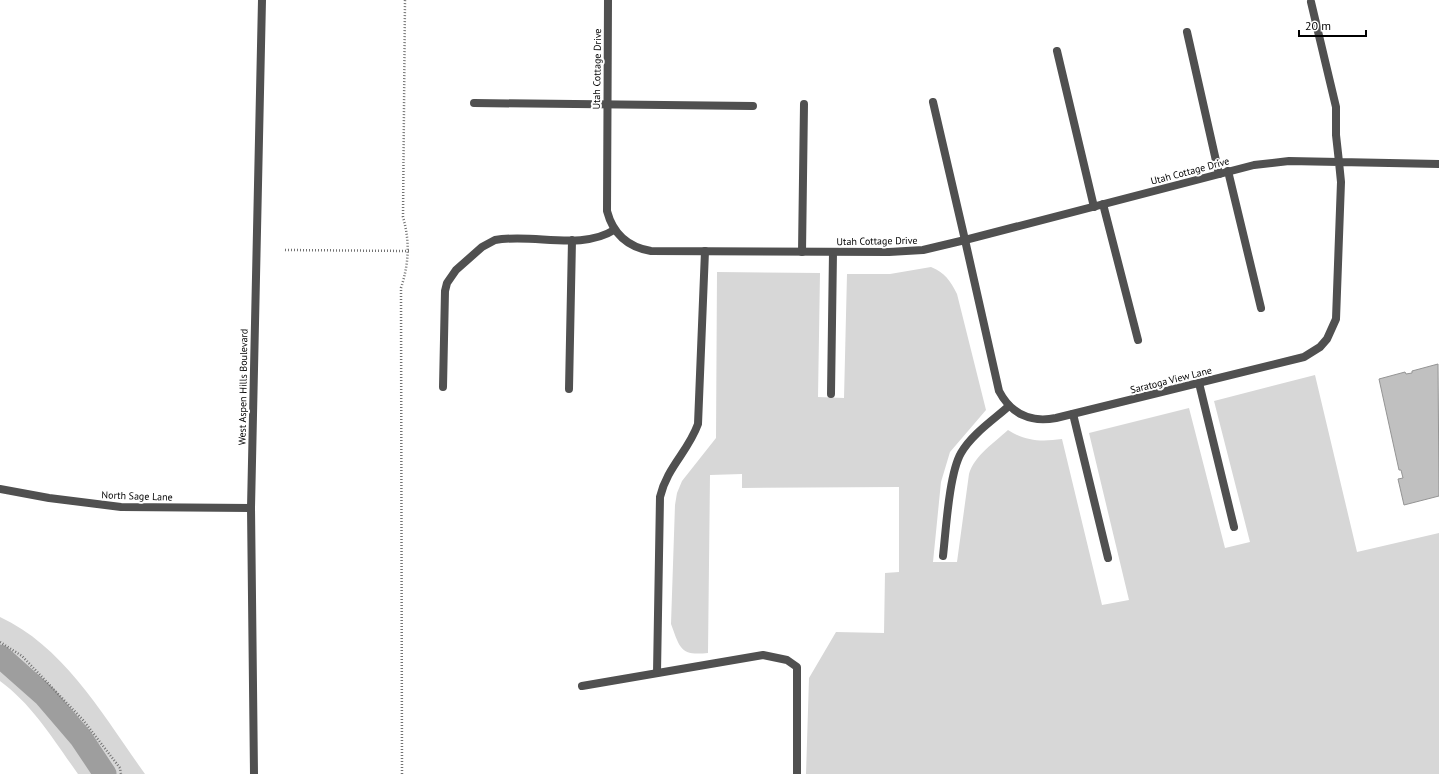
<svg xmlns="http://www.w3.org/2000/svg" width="1439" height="774" font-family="'PT Sans',sans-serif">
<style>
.green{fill:#d7d7d7}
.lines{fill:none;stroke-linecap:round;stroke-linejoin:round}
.canal{stroke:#9e9e9e;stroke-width:23}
.building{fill:#c0c0c0;stroke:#949494}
.path{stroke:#727272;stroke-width:2.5;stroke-dasharray:1 2;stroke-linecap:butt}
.service{stroke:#505050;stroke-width:8}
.minor{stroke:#505050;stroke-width:8}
.labels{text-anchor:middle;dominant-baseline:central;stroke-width:4;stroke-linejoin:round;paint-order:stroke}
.street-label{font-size:10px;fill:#000;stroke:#fff}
</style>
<rect width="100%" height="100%" fill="#fff"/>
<path class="green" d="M 931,267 C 945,273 950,280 957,294 L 986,410 L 950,452 L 941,482 L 933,562 L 957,562 L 969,474 C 974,456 995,442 1008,430 C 1025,441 1041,442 1062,439 L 1102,605 L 1129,600 L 1089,433 L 1189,408 L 1225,548 L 1250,542 L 1214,401 L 1315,375 L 1357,552 L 1439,533 L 1439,774 L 806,774 L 809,678 L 836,632 L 884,633 L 885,573 L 899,572 L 899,487 L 742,488 L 742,474 L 710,475 L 708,653 C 680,656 680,648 671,624 L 675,505 L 677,493 L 682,481 L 716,438 L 717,272 L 820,273 L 818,397 L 844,398 L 847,274 L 890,274 Z
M 0,617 C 65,647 104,717 145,774 L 78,774 C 55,742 33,705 0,681 Z"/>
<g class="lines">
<path class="canal" d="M 0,656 L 45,696 L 81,738 L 105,774"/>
</g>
<path class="building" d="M 1438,364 L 1439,496 L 1404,505 L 1398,479 L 1403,478 L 1401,470 L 1399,470 L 1379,379 L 1405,372 L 1406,374 L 1412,373 L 1412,371 Z"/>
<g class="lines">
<path class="path" d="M 285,250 L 409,251
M 0,642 L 22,656 L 83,720 L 120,768 L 121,774
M 402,774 L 401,288 C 409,263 410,242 403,217 L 405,0"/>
<path class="service" d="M 1311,2 L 1336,107 L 1336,135 L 1339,162
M 1187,32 L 1219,174
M 1057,51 L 1094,207
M 933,102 L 965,240
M 474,103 L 753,106
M 1228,171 L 1261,308
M 1103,204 L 1138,340
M 802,252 L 804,104
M 1199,383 L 1234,527
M 443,387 L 445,291 L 447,283 L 456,270 L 482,247 L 495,240 C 533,233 581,251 614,230
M 569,389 L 572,240
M 831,394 L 833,252
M 1073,414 L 1108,558
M 943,556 C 946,530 949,474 961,453 C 971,435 993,420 1009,406
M 657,673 L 660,497 C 667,467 688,452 698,424 L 705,251
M 582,686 L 763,655 L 787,660 L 797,667 L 797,774"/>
<path class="minor" d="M 608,0 L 607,211 C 613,234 627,247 651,251 L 889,252 L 923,250 L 965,240 L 1254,165 L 1289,161 L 1439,164
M 965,240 L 999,391 C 1011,414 1031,423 1056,418 L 1304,357 L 1320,347 L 1327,339 L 1336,319 L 1341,182 L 1339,162
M 0,489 L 49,498 L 121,507 L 251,508
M 254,774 L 251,508 L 262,0"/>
</g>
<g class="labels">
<g class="street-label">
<text transform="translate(597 69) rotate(-89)">Utah Cottage Drive</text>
<text transform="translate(1190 171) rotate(-15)">Utah Cottage Drive</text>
<text transform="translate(877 241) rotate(-1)">Utah Cottage Drive</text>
<text transform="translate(1171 380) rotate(-14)">Saratoga View Lane</text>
<text transform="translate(243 387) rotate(-89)">West Aspen Hills Boulevard</text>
<text transform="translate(137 496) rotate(2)">North Sage Lane</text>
</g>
</g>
<path d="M1299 30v6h67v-6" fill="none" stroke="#000000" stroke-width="2"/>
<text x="1305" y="30" font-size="12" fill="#000000" stroke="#ffffff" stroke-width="3" paint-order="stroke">20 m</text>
</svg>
